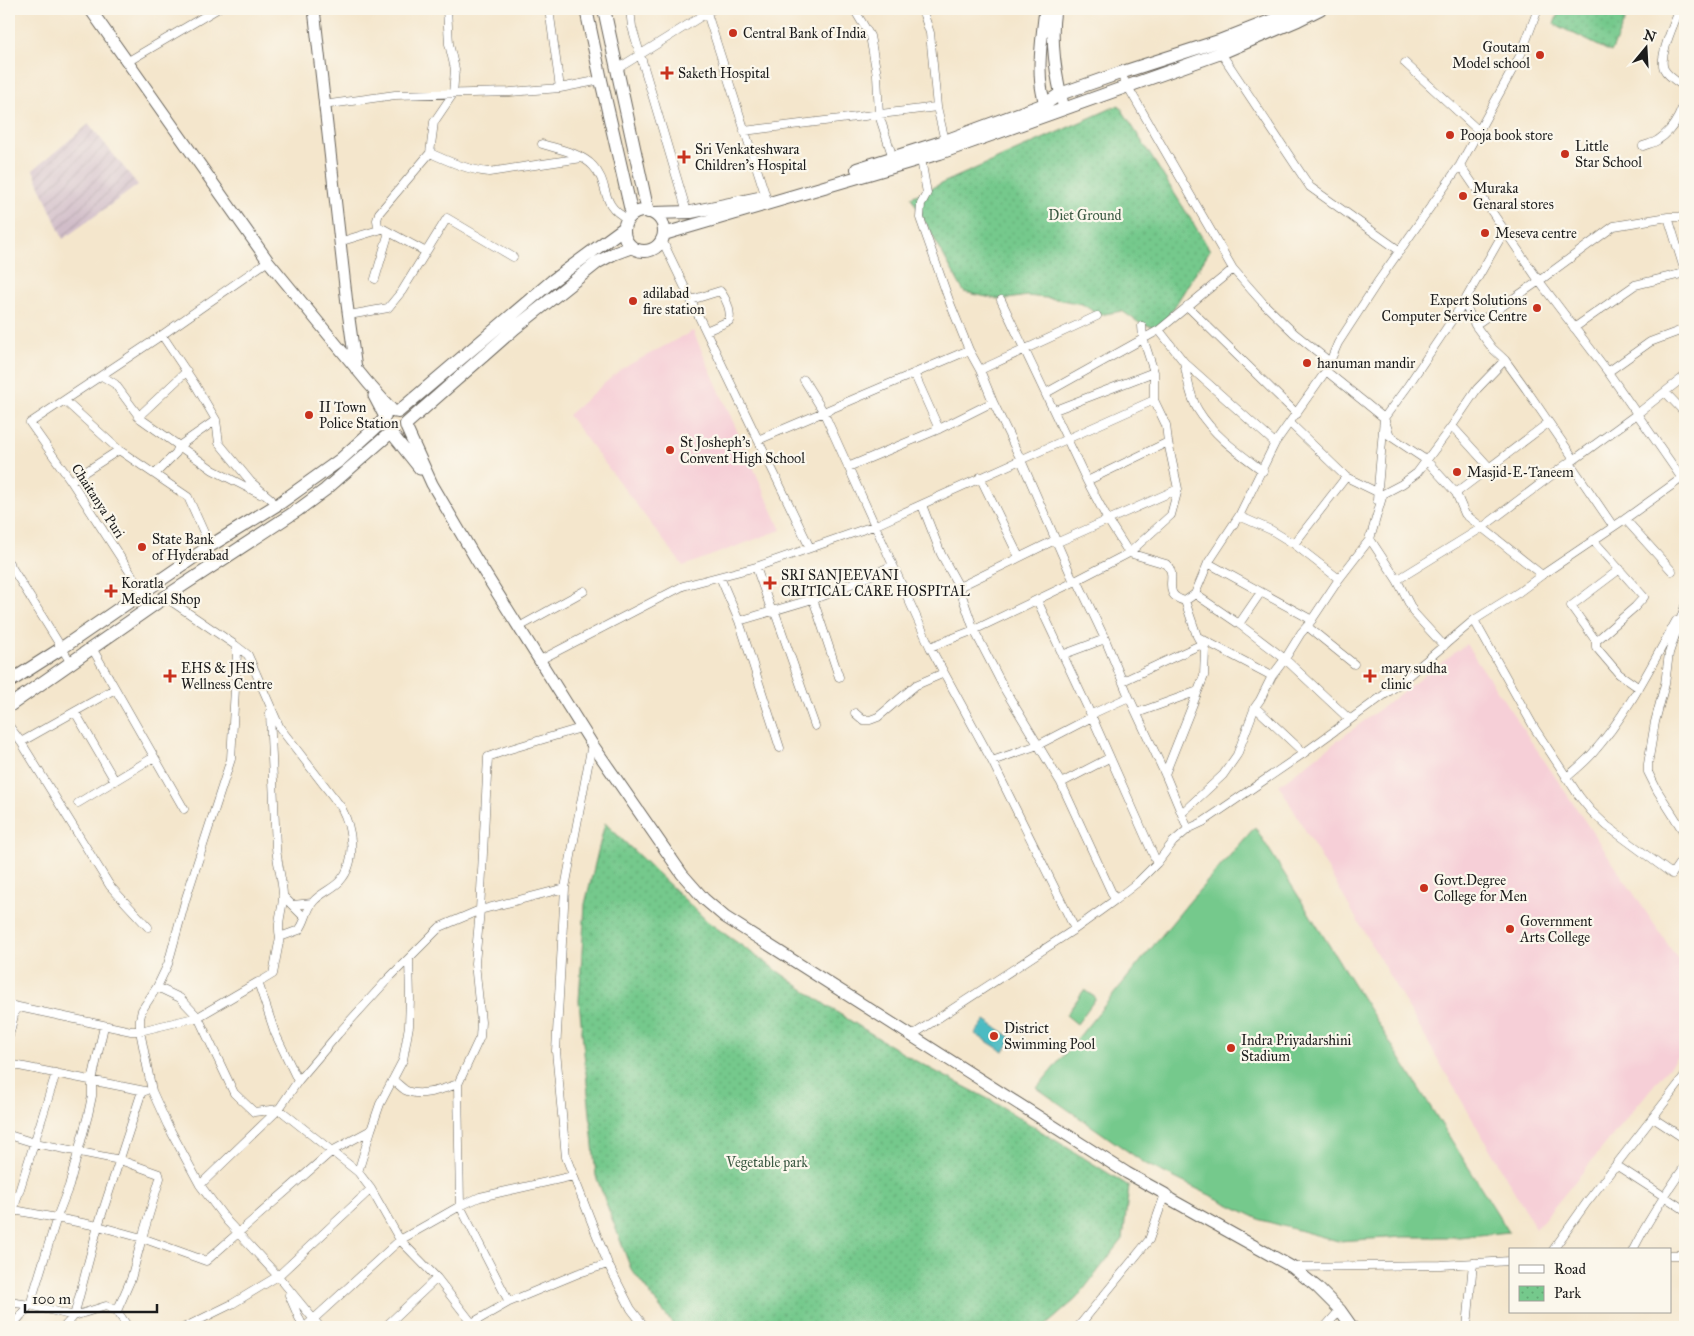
<svg xmlns="http://www.w3.org/2000/svg" width="1694" height="1336" font-family="'IM FELL Great Primer',serif">
<style>
.built{fill:#f6cfd7}
.industrial{fill:url(#industrial-furrows)}
.park{fill:url(#park-dots);stroke:#487254}
.garden{fill:#75c98c;stroke:#487254}
.water{fill:#4cbbc2;stroke:#346c6f}
.lines{fill:none;stroke-linecap:round;stroke-linejoin:round}
.street-casing{stroke:#68635a;stroke-width:9}
.secondary-casing{stroke:#68635a;stroke-width:13}
.primary-casing{stroke:#68635a;stroke-width:14}
.street{stroke:#fff;stroke-width:8}
.secondary{stroke:#fff;stroke-width:11}
.primary{stroke:#fff;stroke-width:12}
.poi-dot{fill:#c8321e;stroke:#fbf7ec;stroke-width:2}
.labels{text-anchor:middle;dominant-baseline:central;stroke-width:4.5;stroke-linejoin:round;paint-order:stroke}
.poi-label{font-size:14px;fill:#1c1c1c;stroke:#fbf7ec;text-anchor:start}
.park-label{font-size:14px;fill:#3b5943;stroke:#fbf7ec}
.street-label{font-size:14px;fill:#1c1c1c;stroke:#fbf7ec}
</style>
<defs>
<pattern id="industrial-furrows" width="10" height="10" patternUnits="userSpaceOnUse" patternTransform="scale(1.25)"><rect width="10" height="10" fill="#d1bdc9"/><path d="M-1 1l2-2M0 10L10 0M9 11l2-2" fill="none" stroke="#b3a2ac"/></pattern>
<pattern id="park-dots" width="8" height="8" patternUnits="userSpaceOnUse" patternTransform="scale(1.25)"><rect width="8" height="8" fill="#75c98c"/><path d="M2 2h.1M6 6h.1" fill="none" stroke="#65ac78" stroke-width="1.8" stroke-linecap="round"/></pattern>
</defs>
<rect width="100%" height="100%" fill="#fbf7ec"/>
<filter id="ink" filterUnits="userSpaceOnUse"><feTurbulence type="fractalNoise" baseFrequency=".02" numOctaves="2"/><feDisplacementMap in="SourceGraphic" scale="10" xChannelSelector="R" yChannelSelector="G"/><feConvolveMatrix kernelMatrix="1 2 1 2 8 2 1 2 1" color-interpolation-filters="sRGB"/></filter>
<filter id="wash" filterUnits="userSpaceOnUse"><feTurbulence type="fractalNoise" baseFrequency=".0096" numOctaves="4" result="noise"/><feDisplacementMap in="SourceGraphic" scale="20" xChannelSelector="R" yChannelSelector="G"/><feGaussianBlur stdDeviation="1.12" result="paint"/><feColorMatrix in="noise" values="0 0 0 0 0 0 0 0 0 0 0 0 0 0 0 0 0 1.4 0 .05"/><feComposite in="paint" operator="in"/></filter>
<g filter="url(#wash)">
<rect width="100%" height="100%" fill="#f4e6cc"/>
<path class="built" d="M 693,331 L 781,530 L 683,566 L 568,415 L 621,369 Z
M 1466,644 L 1685,970 L 1685,1047 L 1536,1229 L 1279,785 Z"/>
<path class="industrial" d="M 89,124 L 138,185 L 63,239 L 33,170 Z"/>
<path class="park" d="M 1560,9 L 1630,9 L 1611,52 L 1554,24 Z
M 1119,105 L 1210,250 L 1173,309 L 1159,328 L 1141,324 L 1122,311 L 1099,315 L 1082,304 L 1056,299 L 1027,296 L 1001,300 L 964,292 L 911,197 Z
M 605,823 L 708,922 L 830,1008 L 912,1059 L 994,1102 L 1129,1186 L 1123,1239 L 1076,1299 L 1044,1327 L 675,1327 L 631,1269 L 596,1176 L 579,1001 L 585,904 Z"/>
<path class="garden" d="M 1255,827 L 1509,1232 L 1459,1237 L 1403,1237 L 1338,1241 L 1261,1220 L 1146,1164 L 1037,1088 L 1189,902 Z
M 1084,990 L 1096,998 L 1077,1024 L 1066,1015 Z"/>
<path class="water" d="M 985,1020 L 1012,1038 L 1004,1052 L 975,1034 Z"/>
</g>
<g filter="url(#ink)">
<g class="lines">
<defs>
<path id="street" d="M 549,9 L 560,88
M 630,9 L 632,27 L 687,212
M 854,9 L 870,36 L 877,75 L 879,115 L 893,158
M 922,9 L 930,33 L 937,107 L 945,141
M 707,13 L 766,197
M 1221,53 L 1310,187 L 1400,251
M 127,62 L 217,9
M 1405,63 L 1479,131
M 617,69 L 713,9
M 1120,73 L 1233,269 L 1263,303 L 1294,333 L 1330,362
M 323,105 L 395,95 L 510,92 L 560,88 L 601,80
M 744,131 L 937,107
M 542,144 C 558,149 581,153 593,166 C 611,185 598,204 628,219
M 1643,146 C 1648,144 1654,143 1658,140 C 1675,129 1686,107 1685,87 C 1678,82 1668,77 1664,69 C 1658,57 1675,21 1680,9
M 430,153 C 450,162 468,170 489,172 L 582,158
M 921,159 L 927,193 L 921,204 L 920,218 L 950,303 L 969,350 L 980,370 L 993,402 L 1021,460 L 1074,582 L 1077,580
M 1460,165 L 1539,281 L 1608,372 L 1685,483
M 1668,217 L 1685,217
M 1505,230 L 1464,302 L 1475,325 L 1492,348 L 1505,360 L 1526,389 L 1574,459 L 1570,463 L 1613,526
M 389,232 L 426,252
M 662,240 L 810,548
M 339,242 L 382,229
M 375,279 L 389,232 L 378,226 L 377,220 L 379,213 L 430,153 L 434,122 L 453,94 L 455,69 L 449,44 L 447,9
M 691,300 L 720,291 C 726,298 732,312 729,321 L 706,331
M 1001,300 L 1087,481 L 1108,520 L 1178,489
M 1187,306 L 1297,414
M 349,315 L 388,308 L 402,291 L 447,218 L 513,257
M 1475,325 L 1539,281 L 1614,226 L 1668,217 L 1685,272
M 1574,328 L 1635,285 L 1685,273
M 1159,330 L 1184,362 L 1275,443
M 162,335 L 268,261
M 1184,362 C 1187,376 1190,398 1198,410 C 1214,436 1239,453 1263,471
M 980,370 L 1097,316
M 1326,371 L 1384,418 L 1390,436 L 1426,460 L 1456,493 L 1465,514 L 1542,575
M 1608,372 L 1650,342 L 1685,329
M 914,373 L 939,429
M 102,376 L 115,384 L 141,419 L 213,470 L 260,494
M 804,380 L 823,411 L 930,647 L 992,761 L 1075,929
M 1665,392 L 1685,413
M 1046,393 L 1159,330 L 1233,269
M 65,401 L 119,450 L 188,497 L 210,546
M 1055,410 L 1154,372
M 138,417 L 187,371
M 1290,423 L 1346,477 L 1379,493
M 1452,426 L 1490,468
M 1067,439 L 1154,400
M 758,440 L 969,350
M 1571,462 L 1637,414 L 1685,376
M 848,467 L 939,429 L 993,402
M 155,474 L 176,453 L 179,446 L 216,420
M 980,477 L 1019,557
M 71,481 L 119,450
M 1087,481 L 1168,442
M 1456,493 L 1548,423
M 1377,500 L 1384,418 L 1407,387 L 1464,302
M 922,505 L 941,554 L 959,587 L 974,630 L 1005,690 L 1061,783 L 1115,900
M 1239,516 L 1271,530 L 1294,544 L 1339,579
M 1625,519 L 1672,571
M 1370,536 L 1370,539 L 1397,580 L 1414,613 L 1444,646
M 1593,540 L 1644,597 L 1635,607 L 1596,641
M 1056,543 L 1108,520 L 1129,553 L 1171,515 L 1178,489 L 1168,442 L 1166,425 L 1154,400 L 1154,372 L 1143,338 L 1142,326
M 1294,544 L 1346,477
M 9,563 L 71,663
M 1208,563 L 1312,620
M 756,567 L 772,612 L 776,615 L 815,726
M 1620,569 L 1571,606 L 1596,641 L 1596,647 L 1619,674 L 1639,688
M 720,577 L 739,621 L 780,748
M 1397,580 L 1483,527 L 1572,460
M 959,587 L 1055,540
M 141,594 L 135,580 L 71,481 L 30,423 L 162,335 L 196,386 L 216,420 L 219,443 L 251,482 L 271,499
M 1195,594 L 1239,624 L 1285,659 L 1349,719
M 165,597 L 235,645 L 237,653 L 231,759 L 186,898 L 168,964 L 157,987 L 142,1010 L 140,1019 L 140,1031 L 152,1091 L 167,1124 L 200,1185 L 227,1221 L 278,1276 L 320,1327
M 813,599 L 839,677
M 1037,600 L 1092,717 L 1157,863
M 1685,606 L 1669,653 L 1665,684 L 1655,722 L 1648,764 L 1648,772 L 1657,790 L 1685,834
M 1474,620 L 1535,729 L 1579,796 L 1591,811 L 1607,826 L 1672,874 L 1685,855
M 739,621 L 823,596 L 892,566
M 1239,624 L 1261,592
M 1309,624 L 1308,627 L 1354,664
M 519,627 L 584,591
M 1198,637 L 1272,676
M 235,645 L 248,655 L 280,728 L 341,807 C 352,828 358,861 340,881 C 333,889 320,893 313,902 C 306,910 306,922 299,930 L 280,937 L 273,974 L 258,983
M 930,647 L 974,630 L 1074,582
M 92,648 L 184,809
M 1062,655 L 1105,639
M 540,660 L 683,586 L 756,567 L 876,525 L 1067,439
M 1123,681 L 1202,644
M 1255,707 L 1304,753
M 75,712 L 115,781
M 270,713 L 276,847 C 277,863 282,878 283,894 C 284,908 276,920 280,937
M 855,713 L 863,720 L 870,720 L 878,717 L 916,685 L 944,673
M 1137,713 L 1198,691
M 9,726 L 21,742 L 110,886 L 148,927
M 21,742 L 115,689
M 592,744 L 565,888 L 556,1051 L 566,1157 L 608,1264 L 631,1309 L 645,1327
M 992,761 L 1038,745 L 1092,717 L 1094,713 L 1129,697
M 1165,774 L 1204,676 L 1205,650 L 1197,636 L 1185,601
M 1566,778 C 1575,770 1584,763 1592,754 C 1627,715 1651,666 1676,621
M 1061,783 L 1109,758
M 78,803 L 154,757
M 1182,813 L 1223,775 L 1237,755 L 1255,707 L 1260,700 L 1272,676 L 1285,659 L 1301,633 L 1309,624 L 1339,579 L 1370,539 L 1383,494 L 1402,484 L 1417,473 L 1452,426 L 1477,389 L 1505,360
M 1188,829 L 1165,774 L 1129,697 L 1105,639 L 1077,580 L 1129,553 L 1166,564 C 1180,576 1159,594 1185,601 L 1195,594 L 1208,563 L 1239,516 L 1275,443 L 1326,371 L 1338,343 L 1379,280 L 1460,165 L 1521,54 L 1538,9
M 283,896 L 305,918
M 293,905 L 312,903
M 157,987 L 180,998 L 198,1017 L 258,982 L 275,1033 L 298,1081
M 9,1005 L 131,1031 L 140,1031 L 198,1017 L 234,1093 L 254,1112 L 279,1109 L 298,1081 L 338,1034 L 388,979 L 440,927 L 480,910 L 565,888
M 9,1036 L 16,1007
M 911,1036 L 1075,929 L 1115,900 L 1138,882 L 1157,863 L 1173,842 L 1188,829 L 1203,822 L 1304,753 L 1395,687 L 1474,620 L 1519,592 L 1542,575 L 1625,519 L 1682,478
M 9,1064 L 145,1091
M 393,1080 C 397,1083 401,1087 405,1090 C 420,1098 443,1089 458,1084
M 1653,1118 L 1685,1139
M 9,1135 L 35,1143 L 120,1160 L 159,1174 L 160,1178 L 142,1238 L 131,1279 L 117,1311 L 128,1327
M 1616,1165 L 1685,1210
M 358,1172 L 371,1130
M 200,1185 L 279,1109 L 358,1172 L 371,1189 L 400,1240 L 437,1278 L 475,1327
M 9,1209 L 98,1226 L 142,1238 L 206,1261 L 332,1151 L 371,1130 L 380,1104 L 403,1060 L 409,1026 L 410,999 L 409,959
M 9,1224 L 56,1073
M 1553,1250 L 1587,1202 L 1685,1076
M 1633,1250 C 1648,1220 1666,1193 1685,1166
M 1670,1255 L 1685,1255
M 1292,1267 L 1441,1265 L 1510,1261
M 289,1295 L 303,1327
M 9,1302 L 30,1305 L 74,1316 L 106,1306 L 117,1311
M 509,1302 L 460,1206 L 458,1084 L 480,1037 L 481,1022 L 475,963 L 480,910 L 488,757 L 507,750 L 581,728
M 11,1327 L 30,1305 L 57,1217 L 69,1186 L 88,1115 L 92,1096 L 92,1081 L 104,1026
M 64,1327 L 74,1316 L 98,1226 L 142,1091
M 185,1327 L 232,1304 L 278,1276 L 371,1189
M 305,1327 L 400,1240 L 460,1206 L 480,1197 L 573,1176
M 385,1327 L 437,1278
M 468,1327 L 472,1323 L 509,1302 L 579,1273 L 608,1264
M 1078,1327 L 1149,1240 L 1165,1194
M 1325,1327 L 1340,1310
M 1467,1327 L 1473,1263"/>
<path id="secondary" d="M 90,9 L 268,261 L 368,383 L 394,412
M 314,9 L 347,304 L 356,369
M 1045,9 C 1042,38 1034,83 1048,110
M 1055,9 C 1050,42 1056,76 1064,109
M 374,396 L 385,417
M 406,427 L 432,484 L 476,559 L 592,744 L 682,874 L 704,899 L 725,917 L 1127,1173 L 1165,1194 L 1170,1199 L 1292,1267 L 1317,1287 L 1340,1310 L 1352,1327
M 393,435 L 420,469"/>
<path id="primary" d="M 586,9 L 601,80 L 632,215
M 604,9 L 648,212
M 857,169 L 945,141 L 1045,104 L 1060,94 L 1120,73 L 1219,41 L 1301,9
M624 231a20 20 0 1 1 40 0a20 20 0 1 1-40 0Z
M 653,213 L 691,212 L 759,198
M 664,234 L 940,153 L 1221,53 L 1298,20 L 1320,9
M 398,412 L 552,281 L 624,228
M 406,424 L 515,328 L 598,262 L 613,254 L 632,247
M 9,682 L 62,648 L 210,546 L 280,503 L 340,460 L 383,421
M 9,706 L 165,597 L 298,510 L 325,490 L 389,434"/>
</defs>
<use href="#street" class="street-casing"/>
<use href="#secondary" class="secondary-casing"/>
<use href="#primary" class="primary-casing"/>
<use href="#street" class="street"/>
<use href="#secondary" class="secondary"/>
<use href="#primary" class="primary"/>
</g>
</g>
<g class="poi-dot">
<circle cx="733" cy="33" r="5"/>
<circle cx="1540" cy="55" r="5"/>
<path d="M664.5 65.5h5v5h5v5h-5v5h-5v-5h-5v-5h5z"/>
<circle cx="1450" cy="135" r="5"/>
<circle cx="1565" cy="154" r="5"/>
<path d="M681.5 149.5h5v5h5v5h-5v5h-5v-5h-5v-5h5z"/>
<circle cx="1463" cy="196" r="5"/>
<circle cx="1485" cy="233" r="5"/>
<circle cx="633" cy="301" r="5"/>
<circle cx="1537" cy="308" r="5"/>
<circle cx="1307" cy="363" r="5"/>
<circle cx="309" cy="415" r="5"/>
<circle cx="670" cy="450" r="5"/>
<circle cx="1457" cy="472" r="5"/>
<circle cx="142" cy="547" r="5"/>
<path d="M767.5 575.5h5v5h5v5h-5v5h-5v-5h-5v-5h5z"/>
<path d="M108.5 583.5h5v5h5v5h-5v5h-5v-5h-5v-5h5z"/>
<path d="M167.5 668.5h5v5h5v5h-5v5h-5v-5h-5v-5h5z"/>
<path d="M1367.5 668.5h5v5h5v5h-5v5h-5v-5h-5v-5h5z"/>
<circle cx="1424" cy="888" r="5"/>
<circle cx="1510" cy="929" r="5"/>
<circle cx="994" cy="1036" r="5"/>
<circle cx="1231" cy="1048" r="5"/>
</g>
<g class="labels">
<g class="poi-label">
<text x="743" y="33">Central Bank of India</text>
<text x="1530" y="47" text-anchor="end">Goutam<tspan x="1530" dy="16">Model school</tspan></text>
<text x="678" y="73">Saketh Hospital</text>
<text x="1460" y="135">Pooja book store</text>
<text x="1575" y="146">Little<tspan x="1575" dy="16">Star School</tspan></text>
<text x="695" y="149">Sri Venkateshwara<tspan x="695" dy="16">Children's Hospital</tspan></text>
<text x="1473" y="188">Muraka<tspan x="1473" dy="16">Genaral stores</tspan></text>
<text x="1495" y="233">Meseva centre</text>
<text x="643" y="293">adilabad<tspan x="643" dy="16">fire station</tspan></text>
<text x="1527" y="300" text-anchor="end">Expert Solutions<tspan x="1527" dy="16">Computer Service Centre</tspan></text>
<text x="1317" y="363">hanuman mandir</text>
<text x="319" y="407">II Town<tspan x="319" dy="16">Police Station</tspan></text>
<text x="680" y="442">St Josheph's<tspan x="680" dy="16">Convent High School</tspan></text>
<text x="1467" y="472">Masjid-E-Taneem</text>
<text x="152" y="539">State Bank<tspan x="152" dy="16">of Hyderabad</tspan></text>
<text x="781" y="575">SRI SANJEEVANI<tspan x="781" dy="16">CRITICAL CARE HOSPITAL</tspan></text>
<text x="121" y="583">Koratla<tspan x="121" dy="16">Medical Shop</tspan></text>
<text x="181" y="668">EHS &amp; JHS<tspan x="181" dy="16">Wellness Centre</tspan></text>
<text x="1381" y="668">mary sudha<tspan x="1381" dy="16">clinic</tspan></text>
<text x="1434" y="880">Govt.Degree<tspan x="1434" dy="16">College for Men</tspan></text>
<text x="1520" y="921">Government<tspan x="1520" dy="16">Arts College</tspan></text>
<text x="1004" y="1028">District<tspan x="1004" dy="16">Swimming Pool</tspan></text>
<text x="1241" y="1040">Indra Priyadarshini<tspan x="1241" dy="16">Stadium</tspan></text>
</g>
<g class="park-label">
<text x="1085" y="215">Diet Ground</text>
<text x="767" y="1162">Vegetable park</text>
</g>
<g class="street-label">
<text transform="translate(98 501) rotate(57)">Chaitanya Puri</text>
</g>
</g>
<rect width="1694" height="1336" fill="none" stroke="#fbf7ec" stroke-width="30"/>
<rect x="1509" y="1248" width="162" height="65" fill="#fbf7ec" stroke="#a29f99"/>
<rect x="1519" y="1265" width="25" height="8" fill="#ffffff" stroke="#a29f99"/>
<text x="1554" y="1274" font-size="15" fill="#1c1c1c">Road</text>
<rect x="1519" y="1286" width="25" height="15" fill="url(#park-dots)" stroke="#a29f99"/>
<text x="1554" y="1298" font-size="15" fill="#1c1c1c">Park</text>
<g transform="translate(1646 48) rotate(18)" stroke="#fbf7ec" stroke-width="4" paint-order="stroke">
<path d="M0-4L9 19L0 12L-9 19Z" fill="#1c1c1c"/>
<text y="-8" font-size="14" font-weight="bold" text-anchor="middle" fill="#1c1c1c">N</text>
</g>
<path d="M25 1304v8h132v-8" fill="none" stroke="#1c1c1c" stroke-width="2.5"/>
<text x="32" y="1304" font-size="15" fill="#1c1c1c" stroke="#fbf7ec" stroke-width="4" paint-order="stroke">100 m</text>
</svg>
